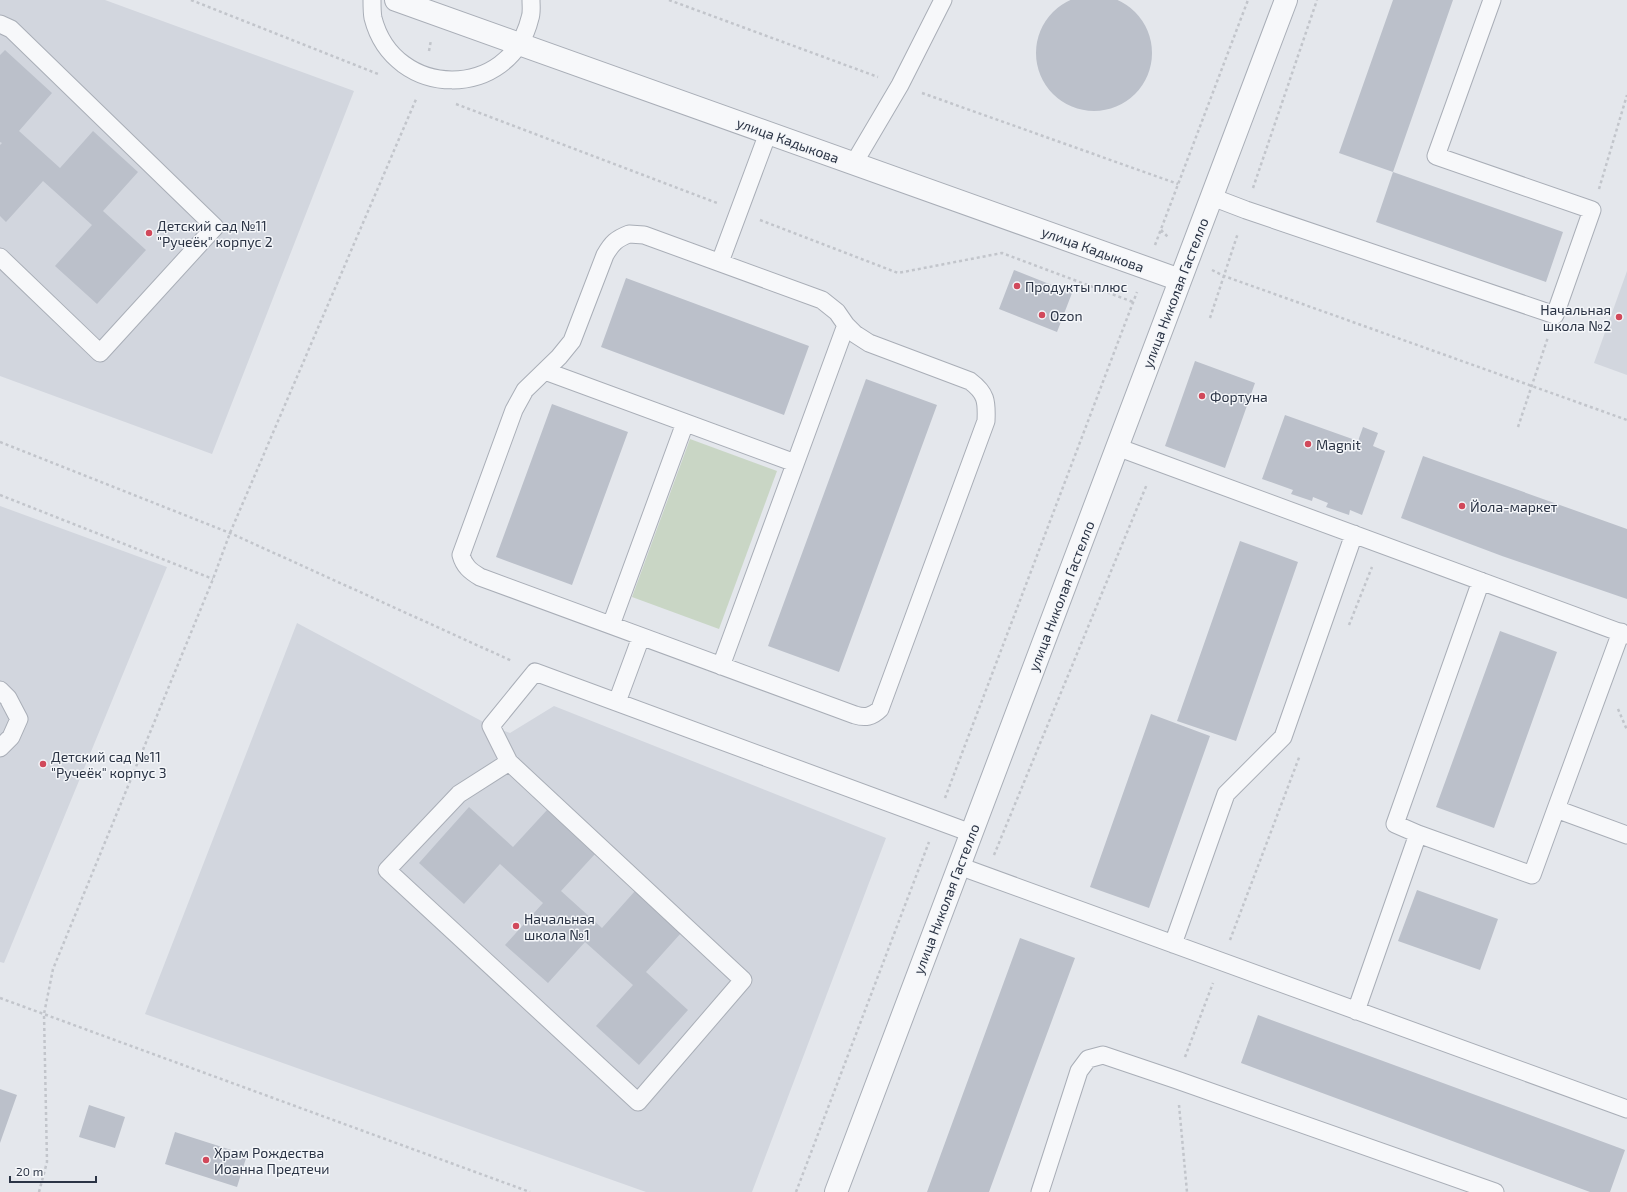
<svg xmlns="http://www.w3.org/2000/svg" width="1627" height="1192" font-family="'Exo 2',sans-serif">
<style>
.built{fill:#d2d6de}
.green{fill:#c9d6c5}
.building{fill:#bbc0ca}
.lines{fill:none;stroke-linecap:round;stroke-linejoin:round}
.service-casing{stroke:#a9aeb7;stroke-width:19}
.minor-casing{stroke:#a9aeb7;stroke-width:24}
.path{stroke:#c2c5cb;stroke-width:2.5;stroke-dasharray:3 3;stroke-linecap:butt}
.service{stroke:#f7f8fa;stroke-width:17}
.minor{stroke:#f7f8fa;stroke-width:22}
.poi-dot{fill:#d1495b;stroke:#f4f6f9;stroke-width:1.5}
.labels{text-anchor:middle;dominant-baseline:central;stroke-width:3;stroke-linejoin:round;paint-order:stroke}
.street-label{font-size:14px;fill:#2b3445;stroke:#f4f6f9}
.poi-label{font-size:14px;fill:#2b3445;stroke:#f4f6f9;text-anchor:start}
</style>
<rect width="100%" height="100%" fill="#e4e7ec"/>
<path class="built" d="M 0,0 L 105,0 L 354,91 L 212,454 L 0,376 Z
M 1627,271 L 1627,375 L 1594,363 Z
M 0,506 L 167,567 L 4,963 L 0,962 Z
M 297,623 L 491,726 L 510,733 L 554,706 L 886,838 L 752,1192 L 646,1192 L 145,1014 Z"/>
<path class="green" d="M 690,439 L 777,471 L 719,629 L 632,597 Z"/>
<path class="building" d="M1036 53a58 58 0 1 1 116 0a58 58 0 1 1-116 0Z
M 1393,0 L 1453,0 L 1393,172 L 1563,232 L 1546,282 L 1376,222 L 1393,172 L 1339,153 Z
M 5,50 L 52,93 L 19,131 L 60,168 L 93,131 L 138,172 L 103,211 L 146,250 L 97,304 L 55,266 L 92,225 L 43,181 L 6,222 L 0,216 L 0,145 L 2,143 L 0,142 L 0,55 Z
M 1014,270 L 1072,293 L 1057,332 L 999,309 Z
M 626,278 L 809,346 L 784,415 L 601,347 Z
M 1195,361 L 1255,383 L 1225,468 L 1165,446 Z
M 866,379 L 937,405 L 839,672 L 768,646 Z
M 552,404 L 628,432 L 572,585 L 496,557 Z
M 1285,415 L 1358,441 L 1363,427 L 1378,433 L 1373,446 L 1385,451 L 1362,515 L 1350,510 L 1349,515 L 1326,507 L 1328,503 L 1313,497 L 1312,501 L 1291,494 L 1293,490 L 1262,479 Z
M 1423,456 L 1627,529 L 1627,599 L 1502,556 L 1401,518 Z
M 1240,541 L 1298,562 L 1236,741 L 1177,721 Z
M 1500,631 L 1557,652 L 1494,828 L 1436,807 Z
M 1151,714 L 1210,736 L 1149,908 L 1090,887 Z
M 469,807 L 513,847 L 547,810 L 595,854 L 561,891 L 602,928 L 635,891 L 681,933 L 646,972 L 688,1010 L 639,1065 L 596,1026 L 633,985 L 585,942 L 548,983 L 505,945 L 543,903 L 500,864 L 464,904 L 419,863 Z
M 1417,890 L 1498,919 L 1480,970 L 1398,941 Z
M 1020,938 L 1075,958 L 1024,1096 L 989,1192 L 927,1192 Z
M 1258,1015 L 1625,1150 L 1610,1192 L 1590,1192 L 1241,1063 Z
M 0,1089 L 17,1095 L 0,1143 Z
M 89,1105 L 125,1117 L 115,1148 L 79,1137 Z
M 175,1132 L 247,1155 L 237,1187 L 165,1164 Z"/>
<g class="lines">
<defs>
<path id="service" d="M 372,0 C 372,6 372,13 373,18 C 394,100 510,101 530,18 C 532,13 531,6 531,0
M 0,24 L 11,29 L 215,227 L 100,353 L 0,257
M 854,163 L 900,85 L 943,0
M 1212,197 L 1246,210 L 1555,315 L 1592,210 L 1436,156 L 1492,0
M 629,234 L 644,235 L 822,300 L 837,312 L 846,325 L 855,334 L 869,343 L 970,381 C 986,393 987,401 986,421 L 880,709 C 872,717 865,718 855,715 L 480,577 C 470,571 464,566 461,555 L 514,410 L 525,390 L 559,357 L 572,341 L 605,255 C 612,243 616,239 629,234 Z
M 720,262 L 768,133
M 545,371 L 795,463
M 1117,447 L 1627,635
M 611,625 L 685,423
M 1621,632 L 1556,809 L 1627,835
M 721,666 L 846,325
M 0,690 L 8,698 L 19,719 L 11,737 L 0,748
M 617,702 L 641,637
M 509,762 L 459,794 L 387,870 L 638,1102 L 743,980 L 509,762 L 491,726 L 535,672 L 971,833
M 1418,834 L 1395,824 L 1481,581
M 959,866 L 1627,1109
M 1173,944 L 1226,794 L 1283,737 L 1354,534
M 1356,1011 L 1418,834 L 1532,875 L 1556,809
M 1040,1192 L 1079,1071 L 1088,1059 L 1103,1055 L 1177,1080 L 1495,1192"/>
<path id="minor" d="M 396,0 L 1180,280
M 836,1192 L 1286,0"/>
</defs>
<use href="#service" class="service-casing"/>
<use href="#minor" class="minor-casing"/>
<path class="path" d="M 191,0 L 378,74
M 669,0 L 878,77
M 429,51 L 431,40
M 922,93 L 1178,184
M 456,104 L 717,203
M 1253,188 L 1317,0
M 1599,189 L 1627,95
M 760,220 L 898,273 L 1002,253 L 1133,302
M 1161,230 L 1168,237
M 1155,245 L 1248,0
M 1212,270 L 1224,276 L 1627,420
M 1210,318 L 1238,233
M 1518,427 L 1548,337
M 0,442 L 230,533 L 512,661
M 0,495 L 213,579
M 1349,625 L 1372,567
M 1618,709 L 1627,730
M 945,798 L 1137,292
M 994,855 L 1147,484
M 1230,940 L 1300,755
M 0,998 L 530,1192
M 1185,1057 L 1213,983
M 1179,1105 L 1187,1192
M 39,1192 L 47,1162 L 44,1014 L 53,969 L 213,579 L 230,533 L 417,97
M 796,1192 L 929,842"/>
<use href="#service" class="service"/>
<use href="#minor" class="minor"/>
</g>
<g class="poi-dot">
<circle cx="149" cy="233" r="4"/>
<circle cx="1017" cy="286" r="4"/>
<circle cx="1042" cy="315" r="4"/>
<circle cx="1619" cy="317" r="4"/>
<circle cx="1202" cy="396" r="4"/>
<circle cx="1308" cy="444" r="4"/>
<circle cx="1462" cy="506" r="4"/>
<circle cx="43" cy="764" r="4"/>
<circle cx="516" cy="926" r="4"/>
<circle cx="206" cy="1160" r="4"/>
</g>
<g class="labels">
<g class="street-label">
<text transform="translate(788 140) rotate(20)">улица Кадыкова</text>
<text transform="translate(1093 249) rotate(20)">улица Кадыкова</text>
<text transform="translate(1175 293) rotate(-69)">улица Николая Гастелло</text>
<text transform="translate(1061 596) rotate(-69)">улица Николая Гастелло</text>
<text transform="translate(946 899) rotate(-69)">улица Николая Гастелло</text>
</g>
<g class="poi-label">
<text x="157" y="225">Детский сад №11<tspan x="157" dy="16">"Ручеёк" корпус 2</tspan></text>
<text x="1025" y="286">Продукты плюс</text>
<text x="1611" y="309" text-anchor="end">Начальная<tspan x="1611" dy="16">школа №2</tspan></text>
<text x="1050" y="315">Ozon</text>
<text x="1210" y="396">Фортуна</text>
<text x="1316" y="444">Magnit</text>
<text x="1470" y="506">Йола-маркет</text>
<text x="51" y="756">Детский сад №11<tspan x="51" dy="16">"Ручеёк" корпус 3</tspan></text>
<text x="524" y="918">Начальная<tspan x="524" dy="16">школа №1</tspan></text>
<text x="214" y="1152">Храм Рождества<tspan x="214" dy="16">Иоанна Предтечи</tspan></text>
</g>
</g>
<path d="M10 1176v6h86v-6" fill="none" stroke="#2b3445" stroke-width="2"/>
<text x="16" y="1176" font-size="12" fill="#2b3445" stroke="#f4f6f9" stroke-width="3" paint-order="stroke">20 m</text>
</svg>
